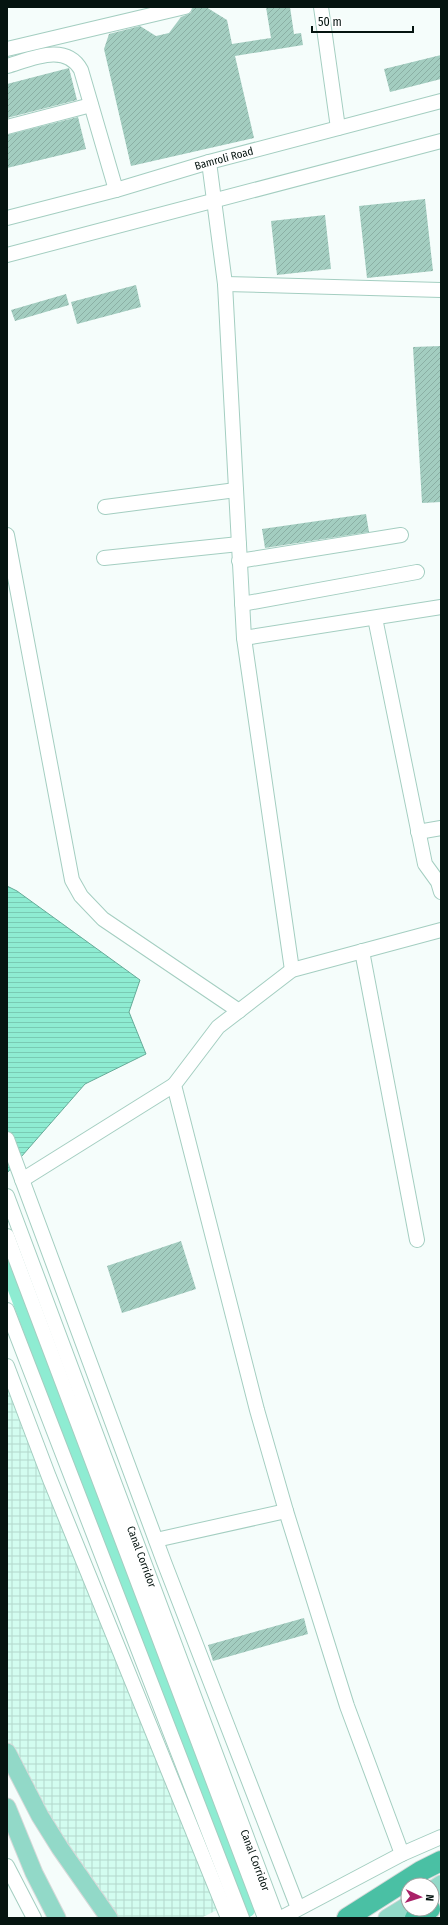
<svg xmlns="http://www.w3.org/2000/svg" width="448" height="1925" font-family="'Fira Sans Condensed',sans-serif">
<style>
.industrial{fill:url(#industrial-grid)}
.water{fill:url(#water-rules);stroke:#65ab98}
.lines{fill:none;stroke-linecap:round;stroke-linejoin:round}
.canal{stroke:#8eecd2;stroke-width:14}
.building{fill:url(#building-hatch)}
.minor-casing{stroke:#a4cec1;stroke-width:16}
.major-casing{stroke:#d7d9d9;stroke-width:19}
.highway-casing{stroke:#d7d9d9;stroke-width:22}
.minor{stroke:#fff;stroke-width:14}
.major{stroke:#92d9c8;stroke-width:17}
.highway{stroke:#4ac0a4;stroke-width:20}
.labels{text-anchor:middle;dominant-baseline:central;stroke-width:3.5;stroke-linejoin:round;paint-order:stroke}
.street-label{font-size:11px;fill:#051410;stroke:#fff}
</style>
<defs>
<pattern id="industrial-grid" width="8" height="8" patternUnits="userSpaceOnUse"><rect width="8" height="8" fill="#d3fdf0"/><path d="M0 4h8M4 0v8" fill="none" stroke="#b4d8cd"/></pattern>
<pattern id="water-rules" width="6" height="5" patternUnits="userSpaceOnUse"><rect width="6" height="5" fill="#8eecd2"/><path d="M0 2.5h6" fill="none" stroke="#79cab3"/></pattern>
<pattern id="building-hatch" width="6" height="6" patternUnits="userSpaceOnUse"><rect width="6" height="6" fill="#a3cdc0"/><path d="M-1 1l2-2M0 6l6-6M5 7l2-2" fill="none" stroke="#8bafa4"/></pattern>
</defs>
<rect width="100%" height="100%" fill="#f5fdfb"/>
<path class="industrial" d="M 7,1372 L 219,1909 L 201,1918 L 114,1918 L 46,1820 L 7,1745 Z"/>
<path class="water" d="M 7,886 L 17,891 L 140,980 L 129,1012 L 146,1054 L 85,1084 L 7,1173 Z"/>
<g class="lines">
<path class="canal" d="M 7,1268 L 248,1910"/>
</g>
<path class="building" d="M 193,7 L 206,7 L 227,20 L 232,44 L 271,38 L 266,7 L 290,7 L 294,34 L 301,33 L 303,45 L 235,56 L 254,138 L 131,166 L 104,49 L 109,34 L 140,26 L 156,36 L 169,33 L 181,17 L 191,13 Z
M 441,55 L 441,79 L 390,92 L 384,69 Z
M 69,68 L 77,100 L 7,118 L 7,84 Z
M 78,117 L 86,149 L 7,168 L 7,135 Z
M 425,199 L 433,271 L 367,278 L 359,206 Z
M 325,215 L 331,269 L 277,275 L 271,221 Z
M 136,285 L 141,307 L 77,324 L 71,302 Z
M 66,294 L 69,305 L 15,321 L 11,310 Z
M 441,346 L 441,502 L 422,503 L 413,347 Z
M 366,514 L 369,532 L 265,548 L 262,529 Z
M 181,1241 L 196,1289 L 122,1313 L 107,1266 Z
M 304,1618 L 308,1634 L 213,1661 L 208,1645 Z"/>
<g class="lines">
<defs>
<g id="minor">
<path d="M 321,7 L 338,128"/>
<path d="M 7,49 L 185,7"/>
<path d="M 7,66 C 31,59 66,42 81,70 L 116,190"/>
<path d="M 7,127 L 91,105"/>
<path d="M 209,162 L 225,284 L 244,638 L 292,970"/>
<path id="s1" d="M 7,218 L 116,190 L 209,162 L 441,101"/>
<path d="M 7,255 L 441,141"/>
<path d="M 225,284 L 441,290"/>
<path d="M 105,507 L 236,490"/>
<path d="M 7,535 L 72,880 L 81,896 L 103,919 L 239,1011"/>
<path d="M 104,558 L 239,544"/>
<path d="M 239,561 L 401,535"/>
<path d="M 242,604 L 417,572"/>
<path d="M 375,618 L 425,864 L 438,882 L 441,892"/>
<path d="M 244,638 L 441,607"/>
<path d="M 418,832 L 441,828"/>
<path d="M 362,951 L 417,1240"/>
<path d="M 7,1139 L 164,1562 L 298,1908"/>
<path d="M 22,1180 L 174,1085"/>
<path id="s2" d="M 7,1196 L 277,1918"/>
<path d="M 7,1236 L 265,1918"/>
<path d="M 7,1310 L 242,1918"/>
<path d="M 7,1366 L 49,1477 L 228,1918"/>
<path d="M 156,1540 L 286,1511"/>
<path d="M 402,1854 L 347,1706 L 286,1511 L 257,1410 L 174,1085 L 218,1027 L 292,970 L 441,930"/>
<path d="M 7,1866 L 34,1918"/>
<path d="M 281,1918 L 402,1854 L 441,1837"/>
</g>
<path id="major" d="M 7,1752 L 40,1816 L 60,1848 L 109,1918
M 7,1807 L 34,1873 L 57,1918
M 432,1890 L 441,1884
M 387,1918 L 408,1905"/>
<path id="highway" d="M 347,1918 L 421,1871 L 441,1861
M 415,1918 L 430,1909"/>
</defs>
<use href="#minor" class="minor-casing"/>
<use href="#major" class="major-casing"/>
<use href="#highway" class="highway-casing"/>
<use href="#minor" class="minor"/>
<use href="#major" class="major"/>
<use href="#highway" class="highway"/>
</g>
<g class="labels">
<g class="street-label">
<text stroke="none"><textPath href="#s1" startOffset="225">Bamroli Road</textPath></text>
<text stroke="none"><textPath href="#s2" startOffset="385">Canal Corridor</textPath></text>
<text stroke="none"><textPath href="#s2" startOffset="709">Canal Corridor</textPath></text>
</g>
</g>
<rect width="448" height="1925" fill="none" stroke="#051410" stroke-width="16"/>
<g transform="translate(420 1897) rotate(94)"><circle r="19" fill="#ffffff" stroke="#9ba19f"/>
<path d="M0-3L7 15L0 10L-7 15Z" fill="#a92168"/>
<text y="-6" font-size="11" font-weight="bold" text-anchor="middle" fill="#051410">N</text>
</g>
<path d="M312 26v6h101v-6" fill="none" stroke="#051410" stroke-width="2"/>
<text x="318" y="26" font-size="12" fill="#051410" stroke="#ffffff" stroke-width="3" paint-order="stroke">50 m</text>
</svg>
